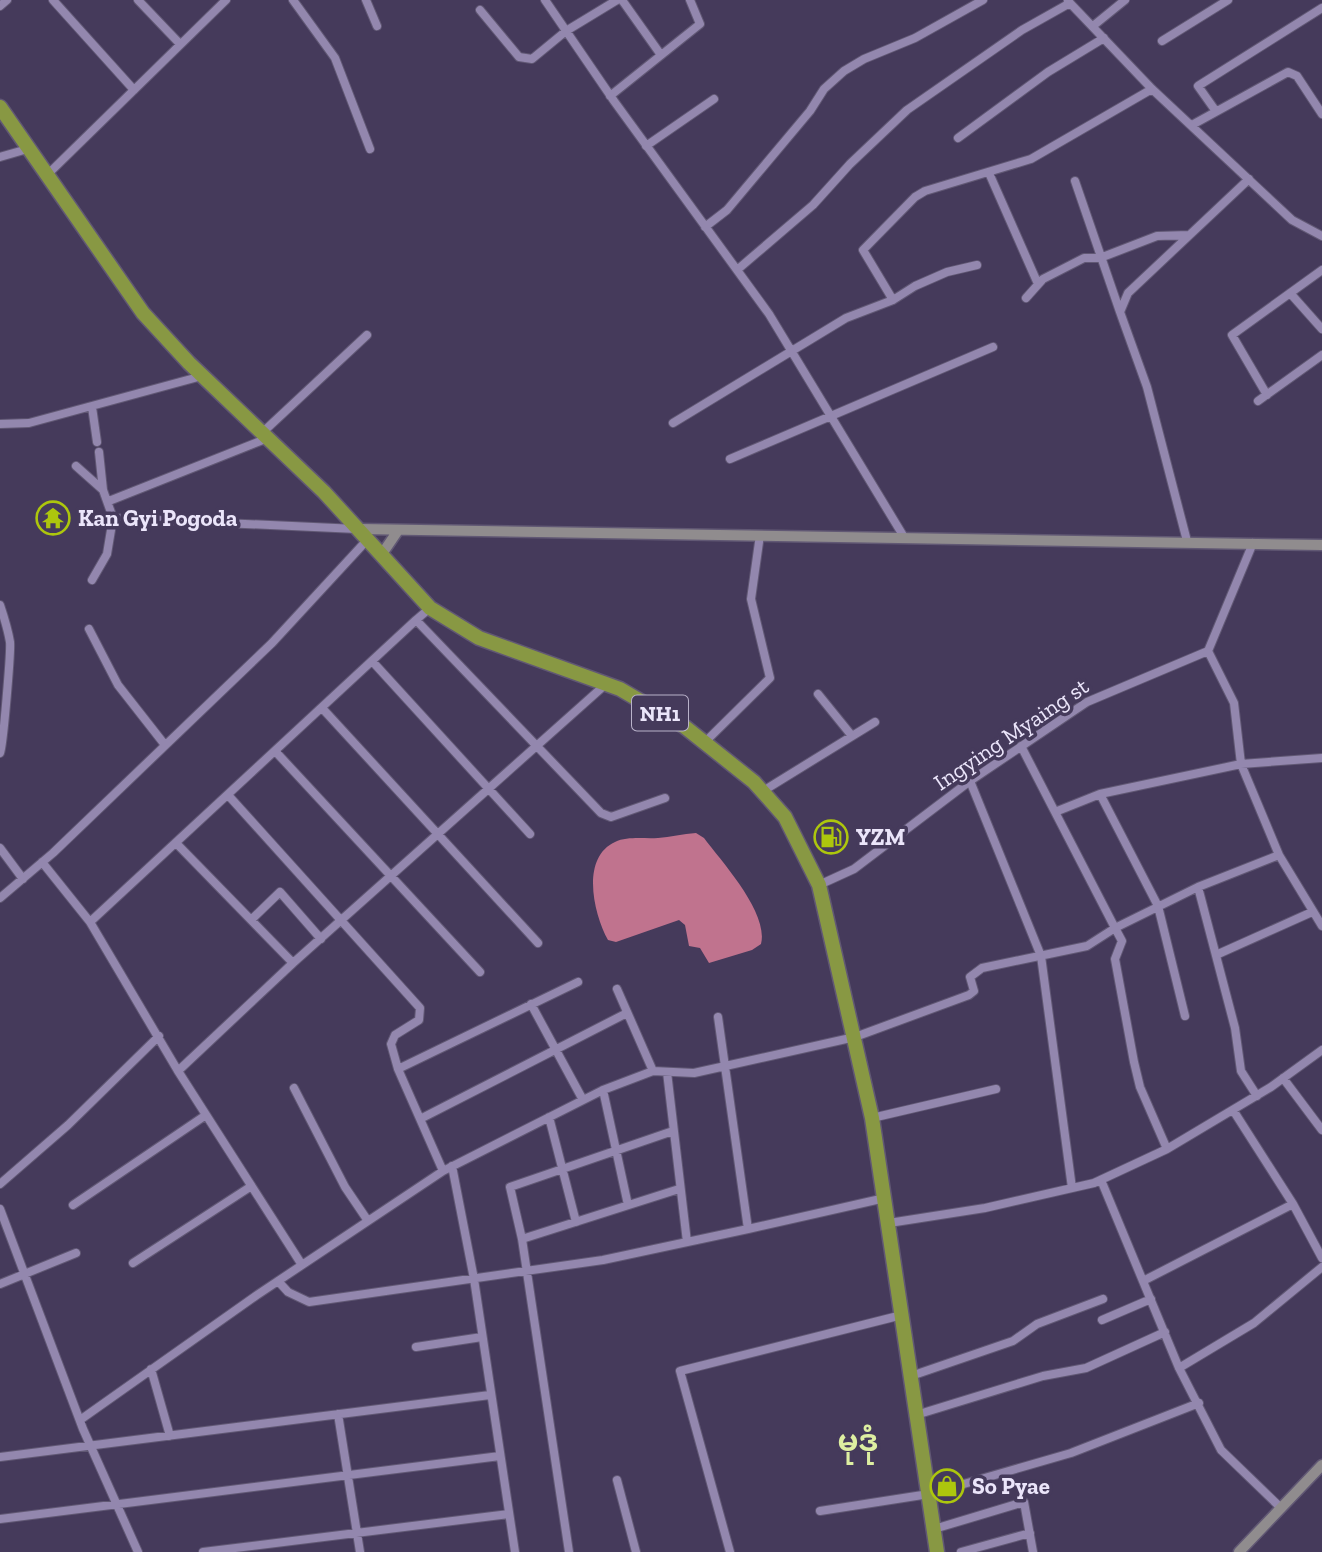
<svg xmlns="http://www.w3.org/2000/svg" width="1322" height="1552" font-family="'Zilla Slab','Noto Sans Myanmar',serif">
<style>
.water{fill:#c0738e}
.lines{fill:none;stroke-linecap:round;stroke-linejoin:round}
.street-casing{stroke:#615874;stroke-width:10}
.secondary-casing{stroke:#615874;stroke-width:13}
.highway-casing{stroke:#615874;stroke-width:17}
.street{stroke:#9387ae;stroke-width:8}
.secondary{stroke:#908c8e;stroke-width:10}
.highway{stroke:#889843;stroke-width:14}
.labels{text-anchor:middle;dominant-baseline:central;stroke-width:7;stroke-linejoin:round;paint-order:stroke}
.shield{fill:#453a5b;stroke:#b9b2ca;stroke-width:2}
.shield-label{font-size:21px;font-weight:bold;fill:#ebe5fa}
.poi-label{font-size:23px;font-weight:bold;fill:#ebe5fa;stroke:#453a5b;text-anchor:start}
.street-label{font-size:23px;fill:#ebe5fa;stroke:#453a5b}
.district-label{font-size:30px;font-weight:bold;fill:#ddeea1;stroke:#453a5b}
</style>
<rect width="100%" height="100%" fill="#453a5b"/>
<path class="water" d="M 696,833 L 704,838 C 722,862 769,913 761,944 L 752,950 L 709,963 L 700,948 L 689,946 L 685,925 L 679,920 L 616,942 L 608,940 C 594,915 580,858 615,842 C 628,836 644,839 658,838 C 670,837 683,834 696,833 Z"/>
<g class="lines">
<defs>
<path id="street" d="M 53,0 L 134,90
M 138,0 L 180,44
M 293,0 L 335,58 L 370,149
M 366,0 L 377,26
M 545,0 L 614,101 L 769,314 L 904,537
M 622,0 L 661,55
M 1068,1 L 1152,89 L 1292,220 L 1322,236
M 0,6 L 7,0
M 480,10 L 519,57 L 532,59 L 566,31 L 617,0
M 1093,26 L 1125,0
M 1162,41 L 1228,0
M 610,96 L 700,24 L 690,0
M 1215,110 L 1198,86 L 1322,8
M 1192,125 L 1288,72 L 1297,76 L 1322,114
M 958,138 L 1048,72 L 1104,38
M 646,146 L 714,99
M 0,157 L 31,148
M 989,173 L 1038,284
M 47,175 L 226,0
M 1075,181 L 1120,312
M 705,227 L 727,210 L 810,111 L 824,89 L 844,71 L 864,59 L 915,38 L 983,0
M 737,270 L 813,205 L 850,164 L 907,110 L 1022,30 L 1070,3
M 1290,293 L 1322,329
M 1026,298 L 1043,279 L 1084,258 L 1100,258 L 1157,236 L 1189,235
M 893,300 L 863,250 L 915,197 L 925,191 L 1031,159 L 1152,89
M 1267,395 L 1232,335 L 1322,270
M 1258,401 L 1322,355
M 92,407 L 97,442
M 673,423 L 846,318 L 893,300 L 915,286 L 947,272 L 977,265
M 0,424 L 29,423 L 202,376
M 263,432 L 367,335
M 99,452 L 103,490
M 730,459 L 993,347
M 76,466 L 103,490 L 113,518 L 357,529
M 109,501 L 268,438
M 1187,541 L 1147,387 L 1120,312 L 1128,293 L 1249,179
M 92,580 L 107,554 L 113,518
M 0,605 C 4,617 8,630 10,642 C 11,652 3,747 0,753
M 430,608 L 416,620 L 601,813 L 611,817 L 665,798
M 89,629 L 118,685 L 165,745
M 1208,651 L 1234,703 L 1241,764 L 1279,855 L 1322,926
M 372,661 L 530,834
M 818,694 L 852,736
M 322,708 L 538,943
M 704,743 L 770,678 L 751,599 L 760,535
M 1021,746 L 1055,812
M 275,751 L 480,972
M 970,781 L 1041,956 L 1072,1188
M 763,791 L 875,722
M 1100,794 L 1158,906 L 1185,1016
M 228,795 L 420,1008 L 419,1020 L 395,1035 L 391,1044 L 398,1069 L 443,1171
M 176,843 L 293,963
M 0,848 L 23,879
M 1279,855 L 1198,887 L 1115,928 L 1055,812 L 1100,794 L 1241,764 L 1322,758
M 42,862 L 90,922 L 178,1071 L 302,1265
M 819,885 L 854,869 L 970,781 L 1087,702 L 1208,651 L 1253,543
M 1198,887 L 1235,1028 L 1241,1071 L 1257,1096
M 0,898 L 53,853 L 272,643 L 368,539
M 252,919 L 280,892 L 321,939
M 90,922 L 416,620
M 1216,955 L 1312,912
M 617,989 L 653,1071
M 531,1004 L 583,1100
M 718,1017 L 748,1229 L 885,1198
M 398,1069 L 578,982
M 178,1071 L 293,963 L 606,684
M 667,1072 L 687,1242
M 1283,1078 L 1322,1130
M 294,1088 L 345,1187 L 368,1221
M 603,1090 L 628,1205
M 1233,1110 L 1293,1204 L 1322,1258
M 549,1117 L 576,1222
M 422,1118 L 627,1013
M 872,1118 L 996,1089
M 452,1166 L 474,1279 L 515,1552
M 1101,1180 L 1179,1368 L 1221,1450 L 1281,1508
M 0,1184 L 68,1125 L 159,1036
M 73,1205 L 206,1115
M 0,1209 L 83,1429 L 138,1552
M 889,1223 L 985,1208 L 1094,1183 L 1167,1149 L 1271,1087 L 1322,1050
M 522,1239 L 510,1187 L 673,1131
M 133,1263 L 250,1187
M 278,1281 L 288,1292 L 309,1302 L 603,1260 L 748,1229
M 1143,1281 L 1293,1204
M 0,1284 L 76,1253
M 1102,1320 L 1151,1299
M 416,1347 L 482,1337
M 1179,1368 L 1254,1323 L 1322,1267
M 151,1369 L 170,1436
M 911,1376 L 1013,1341 L 1037,1324 L 1103,1299
M 338,1414 L 360,1552
M 916,1415 L 1043,1376 L 1086,1368 L 1165,1332
M 80,1420 L 257,1295 L 443,1171 L 603,1090 L 653,1071 L 694,1073 L 855,1037 L 969,995 L 974,991 L 970,977 L 982,968 L 1087,946 L 1115,928 L 1122,941 L 1115,959 L 1134,1062 L 1140,1087 L 1167,1149
M 0,1457 L 490,1395
M 617,1480 L 636,1552
M 820,1511 L 929,1494 L 1071,1453 L 1199,1403
M 0,1519 L 500,1456
M 934,1529 L 1024,1502 L 1033,1552
M 203,1552 L 509,1514
M 569,1552 L 522,1239 L 679,1189
M 730,1552 L 680,1371 L 902,1315
M 961,1552 L 1030,1533"/>
<path id="secondary" d="M 360,529 L 1322,545
M 382,554 L 397,532
M 1239,1552 L 1322,1465"/>
<path id="highway" d="M 0,107 L 143,313 L 189,363 L 324,492 L 430,608 L 479,638 L 620,689 L 685,727 L 754,782 L 785,817 L 819,885 L 872,1118 L 937,1552"/>
</defs>
<use href="#street" class="street-casing"/>
<use href="#secondary" class="secondary-casing"/>
<use href="#highway" class="highway-casing"/>
<use href="#street" class="street"/>
<use href="#secondary" class="secondary"/>
<use href="#highway" class="highway"/>
</g>
<defs>
<symbol id="temple-ring" viewBox="-11 -11 22 22"><circle r="9.5" fill="#453a5b" stroke="#adc60d" stroke-width="1.5"/><path d="M0-6L5-2H3V0L6.5 2.5H4V6H1.5V3h-3V6H-4V2.5H-6.5L-3 0V-2H-5Z" fill="#adc60d"/></symbol>
<symbol id="fuel-ring" viewBox="-11 -11 22 22"><circle r="9.5" fill="#453a5b" stroke="#adc60d" stroke-width="1.5"/><path d="M-5.5-6h7V0h2V4h1.3V-2.5L3-4.5l.8-.8L6-3V5H2.5V1h-1V6h-7ZM-4.2-4.7v3.2H.2V-4.7Z" fill="#adc60d"/></symbol>
<symbol id="shop-ring" viewBox="-11 -11 22 22"><circle r="9.5" fill="#453a5b" stroke="#adc60d" stroke-width="1.5"/><path d="M-5-2.5h2.3a2.7 3.5 0 0 1 5.4 0H5L5.5 6h-11ZM-1.5-2.5h3a1.5 2.3 0 0 0-3 0Z" fill="#adc60d"/></symbol>
</defs>
<g fill-rule="evenodd">
<use href="#temple-ring" x="34" y="499" width="38" height="38"/>
<use href="#fuel-ring" x="812" y="818" width="38" height="38"/>
<use href="#shop-ring" x="928" y="1467" width="38" height="38"/>
</g>
<g class="labels">
<rect class="shield" x="632" y="695.5" width="56" height="35" rx="5"/>
<g class="shield-label">
<text x="660" y="713">NH1</text>
</g>
<g class="poi-label">
<text x="78" y="518">Kan Gyi Pogoda</text>
<text x="856" y="837">YZM</text>
<text x="972" y="1486">So Pyae</text>
</g>
<g class="street-label">
<text transform="translate(1011 734) rotate(-34)">Ingying Myaing st</text>
</g>
<g class="district-label">
<text x="858" y="1441">မုဒုံ</text>
</g>
</g>
</svg>
